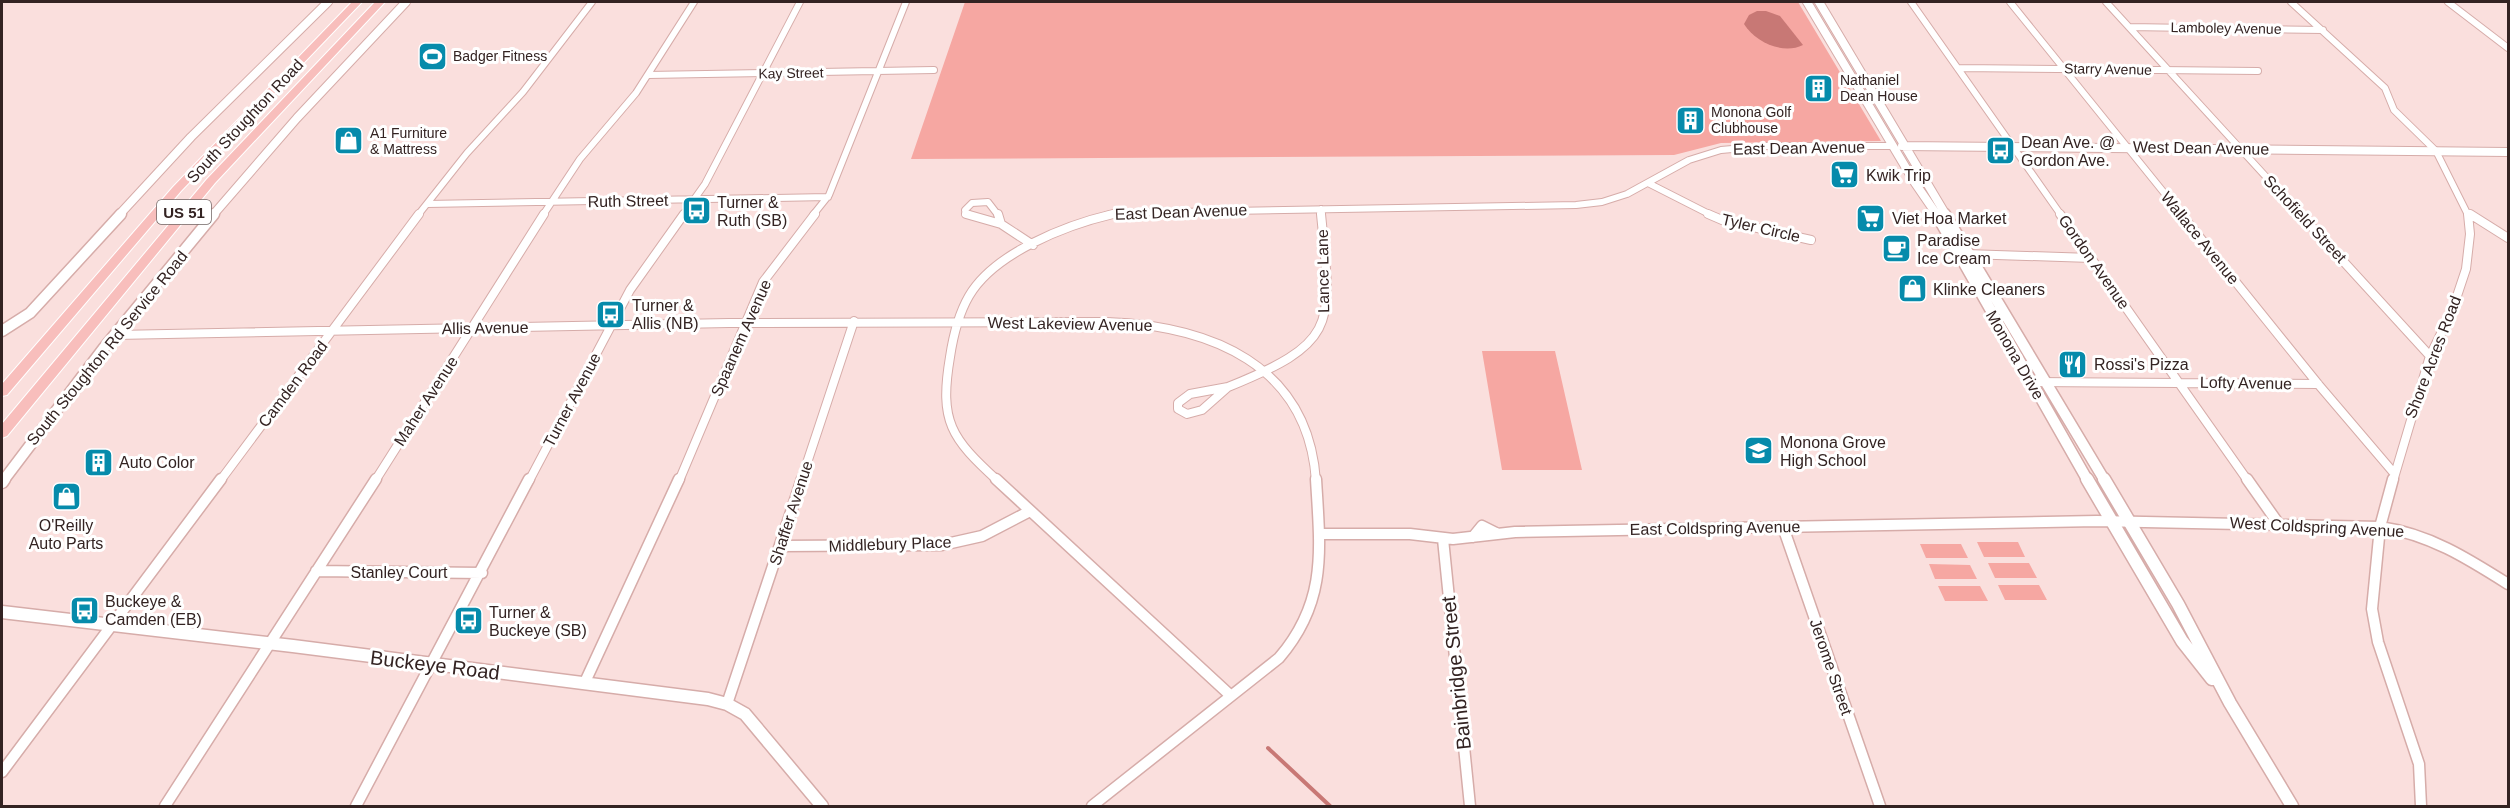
<svg xmlns="http://www.w3.org/2000/svg" width="2510" height="808" font-family="Arial,sans-serif">
<style>
.green{fill:#f6a7a2}
.water{fill:#c87875}
.lines{fill:none;stroke-linecap:round;stroke-linejoin:round}
.stream{stroke:#c87875;stroke-width:4}
.minor-far2-casing{stroke:#d6aca9;stroke-width:8}
.minor-far1-casing{stroke:#d6aca9;stroke-width:10}
.minor-casing{stroke:#d6aca9;stroke-width:13}
.tertiary-far2-casing{stroke:#d6aca9;stroke-width:10}
.tertiary-far1-casing{stroke:#d6aca9;stroke-width:13}
.tertiary-casing{stroke:#d6aca9;stroke-width:15}
.primary-casing{stroke:#fff;stroke-width:2}
.minor-far2{stroke:#fff;stroke-width:6}
.minor-far1{stroke:#fff;stroke-width:8}
.minor{stroke:#fff;stroke-width:10}
.tertiary-far2{stroke:#fff;stroke-width:8}
.tertiary-far1{stroke:#fff;stroke-width:10}
.tertiary{stroke:#fff;stroke-width:12}
.primary{fill:#f8bebc;fill-rule:evenodd}
.labels{text-anchor:middle;dominant-baseline:central;stroke-width:6;stroke-linejoin:round;paint-order:stroke}
.far-street-label{font-size:14px;fill:#332322;stroke:#fff}
.far-poi-label{font-size:14px;fill:#332322;stroke:#fff;text-anchor:start}
.shield{fill:#fff;stroke:#706564;stroke-width:1.5}
.shield-label{font-size:15px;font-weight:bold;fill:#332322}
.street-label{font-size:16px;fill:#332322;stroke:#fff}
.poi-label{font-size:16px;fill:#332322;stroke:#fff;text-anchor:start}
.near-street-label{font-size:20px;fill:#332322;stroke:#fff}
</style>
<rect width="100%" height="100%" fill="#fadfdd"/>
<path class="green" d="M 965,2 L 1798,2 L 1881,141 L 1721,143 L 1674,155 L 911,159 Z
M 1482,351 L 1555,351 L 1582,470 L 1502,470 Z
M 1977,542 L 2018,542 L 2025,557 L 1984,557 Z
M 1920,544 L 1961,544 L 1968,558 L 1926,558 Z
M 1988,563 L 2029,563 L 2037,578 L 1995,578 Z
M 1929,564 L 1970,565 L 1977,579 L 1935,579 Z
M 1998,585 L 2039,585 L 2047,600 L 2005,600 Z
M 1938,586 L 1980,586 L 1988,601 L 1945,601 Z"/>
<path class="water" d="M 1757,11 L 1766,11 L 1780,16 L 1803,45 C 1783,55 1755,42 1744,24 L 1749,15 Z"/>
<g class="lines">
<path class="stream" d="M 1268,748 L 1330,806"/>
<defs>
<path id="minor-far2" d="M 1911,2 L 2061,215
M 2010,2 L 2182,215
M 2106,2 L 2301,215
M 2291,2 L 2385,88 L 2394,110 L 2436,151 L 2468,215
M 2448,2 L 2508,48
M 2129,27 L 2323,30
M 1958,68 L 2258,71
M 648,75 L 934,70
M 1648,183 L 1711,215
M 427,204 L 828,197
M 1321,209 L 1322,215
M 2468,213 L 2472,215
M 418,215 L 467,153 L 523,92 L 592,2
M 543,215 L 580,159 L 636,93 L 694,2
M 683,215 L 705,184 L 800,2
M 813,215 L 829,195 L 906,2
M 971,215 L 966,214 L 965,210 L 972,203 L 988,202 L 998,215
M 1107,215 L 1117,213 L 1576,205 L 1602,202 L 1627,194 L 1689,160 L 1721,150 L 1766,146 L 1893,146"/>
<path id="minor-far1" d="M 966,214 L 1001,224
M 998,214 L 1001,224
M 1708,214 L 1722,220 L 1811,240
M 2060,214 L 2248,481
M 2181,214 L 2318,384 L 2393,472
M 2300,214 L 2430,356
M 2470,214 L 2508,238
M 1001,224 L 1033,245
M 1966,254 L 2091,258
M 116,335 L 729,323 L 1107,322 C 1210,326 1308,364 1316,481
M 2031,382 L 2318,384
M 1228,387 C 1339,342 1332,326 1321,214
M 1228,387 L 1202,410 L 1187,414 L 1178,409 L 1178,403 L 1190,394 Z
M 220,481 L 419,214
M 375,481 L 544,214
M 529,481 L 630,290 L 684,214
M 679,481 L 763,282 L 815,214
M 801,481 L 854,321
M 998,481 C 951,438 939,422 950,357 C 953,337 958,315 969,296 C 994,253 1066,225 1113,214
M 2393,481 L 2430,356 L 2452,311 L 2466,269 L 2470,234 L 2468,214"/>
<path id="minor" d="M 996,479 L 1230,695
M 2247,479 L 2278,523
M 2393,479 L 2380,527 L 2372,609 L 2378,642 L 2419,764 L 2421,806
M 1783,527 L 1880,806
M 1319,534 L 1410,534 L 1453,539 L 1515,532 L 2097,521 L 2380,527 C 2429,534 2467,558 2508,584
M 1473,537 L 1482,526 L 1498,534
M 1443,539 L 1470,806
M 780,546 L 942,545 L 982,536 L 1030,511
M 316,571 L 482,573
M 585,682 L 679,479
M 727,704 L 802,479
M 2,772 L 221,479
M 165,806 L 376,479
M 356,806 L 529,479
M 1092,806 L 1279,658 C 1328,601 1320,549 1316,479"/>
<path id="tertiary-far2" d="M 1807,2 L 1915,183 L 1937,215
M 1819,2 L 1946,215
M 1902,146 L 2508,152
M 119,215 L 191,137 L 328,2
M 213,215 L 297,118 L 406,2"/>
<path id="tertiary-far1" d="M 1936,214 L 2088,481
M 1945,214 L 2105,481
M 2,331 L 30,313 L 121,214
M 3,481 L 103,349 L 214,214"/>
<path id="tertiary" d="M 2087,479 L 2182,641 L 2212,679
M 2104,479 L 2178,604 L 2230,703 L 2292,806
M 2,482 L 4,479
M 2,612 L 293,646 L 708,699 L 727,704 L 745,714 L 822,806"/>
<path id="primary" d="M 352,2 L 362,2 L 181,191 L 7,395 L 2,396 L 2,384 L 173,187 Z
M 375,2 L 385,2 L 215,183 L 7,436 L 2,438 L 2,424 L 207,179 Z"/>
</defs>
<use href="#minor-far2" class="minor-far2-casing"/>
<use href="#minor-far1" class="minor-far1-casing"/>
<use href="#minor" class="minor-casing"/>
<use href="#tertiary-far2" class="tertiary-far2-casing"/>
<use href="#tertiary-far1" class="tertiary-far1-casing"/>
<use href="#tertiary" class="tertiary-casing"/>
<use href="#primary" class="primary-casing"/>
<use href="#minor-far2" class="minor-far2"/>
<use href="#minor-far1" class="minor-far1"/>
<use href="#minor" class="minor"/>
<use href="#tertiary-far2" class="tertiary-far2"/>
<use href="#tertiary-far1" class="tertiary-far1"/>
<use href="#tertiary" class="tertiary"/>
<use href="#primary" class="primary"/>
</g>
<defs>
<symbol id="stadium-square" viewBox="-11 -11 22 22"><rect x="-9" y="-9" width="18" height="18" rx="4" fill="#068bab" stroke="#fff"/><path d="M0-5a6.5 5 0 1 0 0 10a6.5 5 0 1 0 0-10ZM-3.5-1.8h7v3.6h-7Z" fill="#fff"/></symbol>
<symbol id="building-square" viewBox="-11 -11 22 22"><rect x="-9" y="-9" width="18" height="18" rx="4" fill="#068bab" stroke="#fff"/><path d="M-4-6H4V6H1V3H-1V6H-4ZM-2.5-4.3h1.7v1.8h-1.7ZM.8-4.3h1.7v1.8H.8ZM-2.5-1h1.7V.8h-1.7ZM.8-1h1.7V.8H.8Z" fill="#fff"/></symbol>
<symbol id="shop-square" viewBox="-11 -11 22 22"><rect x="-9" y="-9" width="18" height="18" rx="4" fill="#068bab" stroke="#fff"/><path d="M-5-2.5h2.3a2.7 3.5 0 0 1 5.4 0H5L5.5 6h-11ZM-1.5-2.5h3a1.5 2.3 0 0 0-3 0Z" fill="#fff"/></symbol>
<symbol id="bus-square" viewBox="-11 -11 22 22"><rect x="-9" y="-9" width="18" height="18" rx="4" fill="#068bab" stroke="#fff"/><path d="M-5-6H5V4H4V6H2V4H-2V6H-4V4H-5ZM-3.5-4V0h7V-4ZM-3.5 1.2v1.5H-2V1.2ZM2 1.2v1.5H3.5V1.2Z" fill="#fff"/></symbol>
<symbol id="supermarket-square" viewBox="-11 -11 22 22"><rect x="-9" y="-9" width="18" height="18" rx="4" fill="#068bab" stroke="#fff"/><path d="M-6-5.5h2.5l.6 2H6L4.5 2H-2.5L-4.4-4H-6ZM-1.5 3.2a1.3 1.3 0 1 0 .1 0ZM3 3.2a1.3 1.3 0 1 0 .1 0Z" fill="#fff"/></symbol>
<symbol id="cafe-square" viewBox="-11 -11 22 22"><rect x="-9" y="-9" width="18" height="18" rx="4" fill="#068bab" stroke="#fff"/><path d="M-5.5-4.5H6V0H3Q3 3.5 0 3.5H-2.5Q-5.5 3.5-5.5 0ZM3-3.2v2h1.7v-2ZM-6 4.5H4V6H-6Z" fill="#fff"/></symbol>
<symbol id="restaurant-square" viewBox="-11 -11 22 22"><rect x="-9" y="-9" width="18" height="18" rx="4" fill="#068bab" stroke="#fff"/><path d="M-5-6h1v4h1v-4h1v4h1v-4h1v5L-1.5 .5V6h-2V.5L-5-1ZM5-6V6H3V1.5H1.5Q1.5-4 5-6Z" fill="#fff"/></symbol>
<symbol id="school-square" viewBox="-11 -11 22 22"><rect x="-9" y="-9" width="18" height="18" rx="4" fill="#068bab" stroke="#fff"/><path d="M0-5L7-2L0 1L-7-2ZM-4 1L0 2.5L4 1V4Q0 6-4 4Z" fill="#fff"/></symbol>
</defs>
<g fill-rule="evenodd">
<use href="#stadium-square" x="416" y="40" width="33" height="33"/>
<use href="#building-square" x="1802" y="72" width="33" height="33"/>
<use href="#building-square" x="1674" y="104" width="33" height="33"/>
<use href="#shop-square" x="332" y="124" width="33" height="33"/>
<use href="#bus-square" x="1984" y="134" width="33" height="33"/>
<use href="#supermarket-square" x="1828" y="158" width="33" height="33"/>
<use href="#bus-square" x="680" y="194" width="33" height="33"/>
<use href="#supermarket-square" x="1854" y="202" width="33" height="33"/>
<use href="#cafe-square" x="1880" y="232" width="33" height="33"/>
<use href="#shop-square" x="1896" y="272" width="33" height="33"/>
<use href="#bus-square" x="594" y="298" width="33" height="33"/>
<use href="#restaurant-square" x="2056" y="348" width="33" height="33"/>
<use href="#school-square" x="1742" y="434" width="33" height="33"/>
<use href="#building-square" x="82" y="446" width="33" height="33"/>
<use href="#shop-square" x="50" y="480" width="33" height="33"/>
<use href="#bus-square" x="68" y="594" width="33" height="33"/>
<use href="#bus-square" x="452" y="604" width="33" height="33"/>
</g>
<g class="labels">
<g class="far-street-label">
<text transform="translate(2226 28) rotate(1)">Lamboley Avenue</text>
<text transform="translate(2108 69) rotate(1)">Starry Avenue</text>
<text transform="translate(791 73) rotate(-1)">Kay Street</text>
</g>
<g class="far-poi-label">
<text x="453" y="56">Badger Fitness</text>
<text x="1840" y="80">Nathaniel<tspan x="1840" dy="16">Dean House</tspan></text>
<text x="1711" y="112">Monona Golf<tspan x="1711" dy="16">Clubhouse</tspan></text>
<text x="370" y="133">A1 Furniture<tspan x="370" dy="16">&amp; Mattress</tspan></text>
</g>
<rect class="shield" x="157" y="200" width="54" height="24" rx="4.5"/>
<g class="shield-label">
<text x="184" y="212">US 51</text>
</g>
<g class="street-label">
<text transform="translate(245 121) rotate(-47)">South Stoughton Road</text>
<text transform="translate(1799 148) rotate(-1)">East Dean Avenue</text>
<text transform="translate(2201 148) rotate(1)">West Dean Avenue</text>
<text transform="translate(628 201) rotate(-1)">Ruth Street</text>
<text transform="translate(1181 212) rotate(-2)">East Dean Avenue</text>
<text transform="translate(2305 219) rotate(47)">Schofield Street</text>
<text transform="translate(1761 228) rotate(13)">Tyler Circle</text>
<text transform="translate(2200 238) rotate(51)">Wallace Avenue</text>
<text transform="translate(2094 262) rotate(55)">Gordon Avenue</text>
<text transform="translate(1323 271) rotate(-91)">Lance Lane</text>
<text transform="translate(1070 324) rotate(1)">West Lakeview Avenue</text>
<text transform="translate(485 328) rotate(-1)">Allis Avenue</text>
<text transform="translate(741 338) rotate(-66)">Spaanem Avenue</text>
<text transform="translate(107 348) rotate(-51)">South Stoughton Rd Service Road</text>
<text transform="translate(2015 355) rotate(60)">Monona Drive</text>
<text transform="translate(2433 357) rotate(-69)">Shore Acres Road</text>
<text transform="translate(2246 383) rotate(1)">Lofty Avenue</text>
<text transform="translate(293 384) rotate(-53)">Camden Road</text>
<text transform="translate(572 400) rotate(-62)">Turner Avenue</text>
<text transform="translate(426 401) rotate(-57)">Maher Avenue</text>
<text transform="translate(791 513) rotate(-72)">Shaffer Avenue</text>
<text transform="translate(2317 527) rotate(3)">West Coldspring Avenue</text>
<text transform="translate(1715 528) rotate(-1)">East Coldspring Avenue</text>
<text transform="translate(890 544) rotate(-2)">Middlebury Place</text>
<text x="399" y="572">Stanley Court</text>
<text transform="translate(1831 667) rotate(71)">Jerome Street</text>
</g>
<g class="poi-label">
<text x="2021" y="142">Dean Ave. @<tspan x="2021" dy="18">Gordon Ave.</tspan></text>
<text x="1866" y="175">Kwik Trip</text>
<text x="717" y="202">Turner &amp;<tspan x="717" dy="18">Ruth (SB)</tspan></text>
<text x="1892" y="218">Viet Hoa Market</text>
<text x="1917" y="240">Paradise<tspan x="1917" dy="18">Ice Cream</tspan></text>
<text x="1933" y="289">Klinke Cleaners</text>
<text x="632" y="305">Turner &amp;<tspan x="632" dy="18">Allis (NB)</tspan></text>
<text x="2094" y="364">Rossi's Pizza</text>
<text x="1780" y="442">Monona Grove<tspan x="1780" dy="18">High School</tspan></text>
<text x="119" y="462">Auto Color</text>
<text x="66" y="525" text-anchor="middle">O'Reilly<tspan x="66" dy="18">Auto Parts</tspan></text>
<text x="105" y="601">Buckeye &amp;<tspan x="105" dy="18">Camden (EB)</tspan></text>
<text x="489" y="612">Turner &amp;<tspan x="489" dy="18">Buckeye (SB)</tspan></text>
</g>
<g class="near-street-label">
<text transform="translate(435 665) rotate(7)">Buckeye Road</text>
<text transform="translate(1456 673) rotate(-96)">Bainbridge Street</text>
</g>
</g>
<rect width="2510" height="808" fill="none" stroke="#332322" stroke-width="6"/>
</svg>
